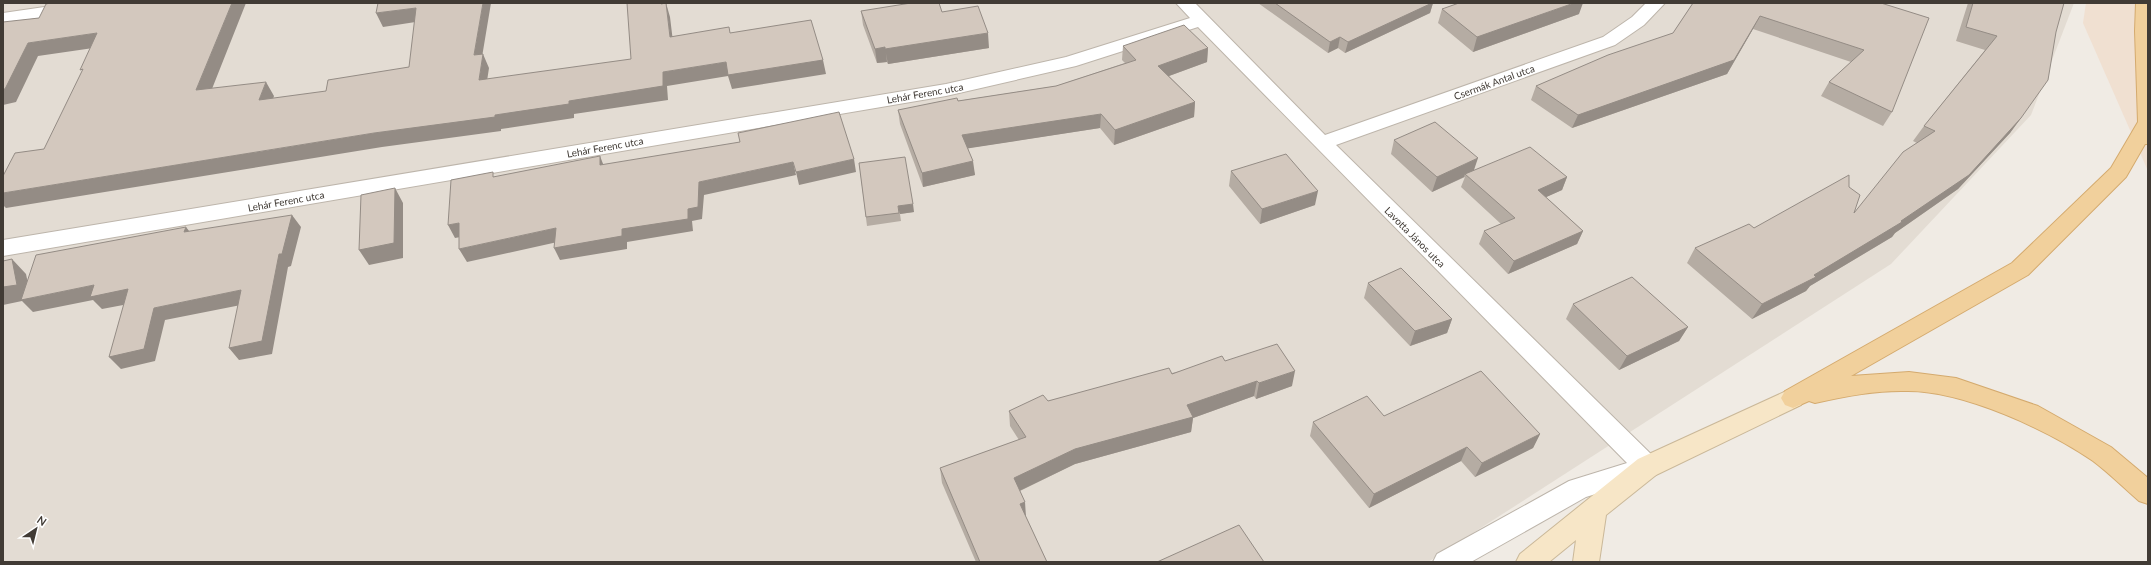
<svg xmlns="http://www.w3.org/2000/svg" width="2151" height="565" font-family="Lato,sans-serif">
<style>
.residential{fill:#e3dcd3}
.commercial{fill:#f0e0d1}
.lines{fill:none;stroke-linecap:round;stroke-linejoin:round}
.street-casing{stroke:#bdb5ab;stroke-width:2}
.secondary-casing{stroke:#cab899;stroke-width:2}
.primary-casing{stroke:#d4aa6e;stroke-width:2}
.street{fill:#fff;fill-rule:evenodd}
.secondary{fill:#f7e6c7;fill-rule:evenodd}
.primary{fill:#f1d09c;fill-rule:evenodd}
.wall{fill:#b5aca3}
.shaded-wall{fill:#948c85}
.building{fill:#d3c8be;stroke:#948c85}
.labels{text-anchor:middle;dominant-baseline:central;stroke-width:3;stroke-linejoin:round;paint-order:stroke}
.street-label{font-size:10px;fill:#413b35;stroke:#fff}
</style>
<rect width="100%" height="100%" fill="#f0ebe4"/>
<path class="residential" d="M 3,3 L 2074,3 L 2031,115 L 1891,264 L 1428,562 L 3,562 Z"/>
<path class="commercial" d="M 2086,3 L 2148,3 L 2148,171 L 2083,23 Z"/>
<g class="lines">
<defs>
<path id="street" d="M 72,3 L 118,3 L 115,7 L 109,8 L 3,23 L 3,13 Z
M 1176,3 L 1195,3 L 1325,135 L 1603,37 L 1632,17 L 1646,3 L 1665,3 L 1644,25 L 1615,45 L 1336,145 L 1656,459 L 1660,467 L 1656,475 L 1586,497 L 1471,562 L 1433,562 L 1437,554 L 1569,481 L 1627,463 L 1198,27 L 1076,66 L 946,96 L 3,256 L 3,240 L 946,84 L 1066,57 L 1190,18 Z"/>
<path id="secondary" d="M 1793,388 L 1801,391 L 1805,398 L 1801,405 L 1656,475 L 1606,515 L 1599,562 L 1573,562 L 1576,540 L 1549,562 L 1516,562 L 1520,554 L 1638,459 Z"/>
<path id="primary" d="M 2136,3 L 2148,3 L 2148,144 L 2145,144 L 2126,177 L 2028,275 L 1851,376 L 1909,372 L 1956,378 L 2038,406 L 2111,447 L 2148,478 L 2148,504 L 2139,501 C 2124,488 2109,473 2093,461 C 2048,430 1964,391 1908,391 C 1877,390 1846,396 1815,403 L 1809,401 L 1793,408 L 1785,405 L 1781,398 L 1785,391 L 2012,263 L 2111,168 L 2138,122 L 2135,31 Z"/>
</defs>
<use href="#street" class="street-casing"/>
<use href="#secondary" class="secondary-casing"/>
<use href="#primary" class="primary-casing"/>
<use href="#street" class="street"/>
<use href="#secondary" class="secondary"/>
<use href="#primary" class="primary"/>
</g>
<path class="wall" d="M 1258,3 L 1433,3 L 1430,13 L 1345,53 L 1338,48 L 1328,53 Z
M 1693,3 L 1881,3 L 1892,112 L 1883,126 L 1821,96 L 1829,82 L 1851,62 L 1753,29 L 1727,74 L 1572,128 L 1531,100 L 1536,86 L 1673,33 Z
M 1968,3 L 2064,3 L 2021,118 L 2010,133 L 1958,189 L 1895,233 L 1892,237 L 1810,286 L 1806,291 L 1752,319 L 1687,263 L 1695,248 L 1754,228 L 1849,187 L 1854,213 L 1917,143 L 1913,141 L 1924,126 L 1985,50 L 1956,41 Z
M 1442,9 L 1579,14 L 1473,52 L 1438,23 Z
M 861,11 L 942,12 L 989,48 L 888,64 L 887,62 L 877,63 L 863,25 Z
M 1123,46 L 1208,48 L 1207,62 L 1169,76 L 1195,102 L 1194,117 L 1114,145 L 1100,128 L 968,148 L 975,175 L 923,187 L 900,124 L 898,110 L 1056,86 L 1125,63 L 1122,60 Z
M 1394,140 L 1474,170 L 1567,177 L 1562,190 L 1546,197 L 1583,231 L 1577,244 L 1508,274 L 1479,244 L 1484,231 L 1501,224 L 1461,187 L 1465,177 L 1432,192 L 1391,154 Z
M 859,163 L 914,212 L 900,214 L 901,221 L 867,226 Z
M 1231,171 L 1315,205 L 1260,224 L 1229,186 Z
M 1368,283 L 1452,319 L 1447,333 L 1410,346 L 1364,298 Z
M 1573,304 L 1688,327 L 1679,341 L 1619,370 L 1566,319 Z
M 1225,361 L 1292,386 L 1256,399 L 1254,396 L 1193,418 L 1191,432 L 1075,464 L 1020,491 L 1026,517 L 1047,562 L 976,562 L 942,483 L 940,468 L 1019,440 L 1010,426 L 1009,411 L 1048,401 Z
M 1384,416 L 1540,434 L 1533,448 L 1475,477 L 1461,461 L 1369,508 L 1310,436 L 1313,422 Z"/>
<path class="shaded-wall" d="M 232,3 L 246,3 L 206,104 L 196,90 Z
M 483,3 L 491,3 L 480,69 L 474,55 Z
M 666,3 L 670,17 L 674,50 L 670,37 Z
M 1432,3 L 1433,3 L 1430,13 L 1345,53 L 1348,42 Z
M 1574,3 L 1583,3 L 1579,14 L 1473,52 L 1477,37 Z
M 416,8 L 422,21 L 383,27 L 376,13 Z
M 1760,16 L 1753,29 L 1727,74 L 1572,128 L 1578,115 Z
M 97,33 L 107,46 L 38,56 L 16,102 L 3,105 L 3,89 L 28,43 Z
M 988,33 L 989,48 L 888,64 L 885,49 Z
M 1340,37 L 1338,48 L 1328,53 L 1330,42 Z
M 885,47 L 887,62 L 877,63 L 875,49 Z
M 1208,48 L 1207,62 L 1158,80 L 1158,66 Z
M 483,54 L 489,68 L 485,94 L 479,80 Z
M 823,60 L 826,74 L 732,89 L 728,76 L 667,86 L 668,100 L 574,114 L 574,118 L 501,129 L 501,131 L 382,147 L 6,208 L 3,205 L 3,193 L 374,133 L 495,115 L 569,101 L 663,72 L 726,62 Z
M 266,82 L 274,96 L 268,114 L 259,100 Z
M 1195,102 L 1194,117 L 1114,145 L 1115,130 Z
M 1101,114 L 1100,128 L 964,149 L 962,135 Z
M 2021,118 L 2010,133 L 1958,189 L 1895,233 L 1892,237 L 1810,286 L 1806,291 L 1752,319 L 1762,304 L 1814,275 Z
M 600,156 L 605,169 L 600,165 Z
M 1478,158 L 1473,173 L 1465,174 L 1464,177 L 1432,192 L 1437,177 Z
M 854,159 L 856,172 L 799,185 L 796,172 Z
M 973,161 L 975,175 L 923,187 L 922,173 Z
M 793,162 L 796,175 L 704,195 L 702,219 L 692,221 L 693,231 L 627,242 L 627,249 L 560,260 L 554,248 L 622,229 L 699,182 Z
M 1567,177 L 1562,190 L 1533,203 L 1538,190 Z
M 395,188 L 403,203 L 403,258 L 369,265 L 359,250 Z
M 1318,191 L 1315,205 L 1260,224 L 1262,209 Z
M 913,204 L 914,212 L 900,214 L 898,206 Z
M 292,215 L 301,227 L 291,266 L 288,267 L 272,354 L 239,360 L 229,348 L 279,254 Z
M 459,223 L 466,236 L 455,238 L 448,225 Z
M 186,227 L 196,240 L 184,232 Z
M 556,228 L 562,241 L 467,262 L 459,249 Z
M 1583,231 L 1577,244 L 1508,274 L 1514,261 Z
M 12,259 L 26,274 L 31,298 L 94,285 L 128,289 L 139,302 L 102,309 L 93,300 L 33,312 L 22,301 L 3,305 L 3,287 Z
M 241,290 L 251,303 L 165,320 L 155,361 L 121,369 L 109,357 L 154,308 Z
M 1452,319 L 1447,333 L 1410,346 L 1415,331 Z
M 1688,327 L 1679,341 L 1619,370 L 1627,356 Z
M 1295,371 L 1292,386 L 1256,399 L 1259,383 Z
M 1257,381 L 1254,396 L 1193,418 L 1191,432 L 1075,464 L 1015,493 L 1014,478 L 1075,449 L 1187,405 Z
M 1540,434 L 1533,448 L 1475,477 L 1482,463 Z
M 1467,447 L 1461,461 L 1369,508 L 1374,494 Z
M 1025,502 L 1026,517 L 1020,504 Z"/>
<path class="building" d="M 50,3 L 232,3 L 196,90 L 266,82 L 259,100 L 326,91 L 328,80 L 409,67 L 416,8 L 376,13 L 378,3 L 483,3 L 474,55 L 483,54 L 479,80 L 631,59 L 627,3 L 661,3 L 661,4 L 666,3 L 670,37 L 729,27 L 730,33 L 811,20 L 823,60 L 728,75 L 726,62 L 663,72 L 663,86 L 569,101 L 569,104 L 495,115 L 495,117 L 374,133 L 3,193 L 3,176 L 15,153 L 44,149 L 83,69 L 80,70 L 97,33 L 28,43 L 5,89 L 3,89 L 3,22 L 39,18 L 46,4 Z
M 911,3 L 939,3 L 942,12 L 978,6 L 988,33 L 885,49 L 885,47 L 875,49 L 861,11 Z
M 1275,3 L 1432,3 L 1348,42 L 1340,37 L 1330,42 Z
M 1459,3 L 1574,3 L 1477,37 L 1442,9 Z
M 1693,3 L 1881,3 L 1929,18 L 1892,112 L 1829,82 L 1864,50 L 1760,16 L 1734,60 L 1578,115 L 1536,86 L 1608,55 L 1673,33 Z
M 1973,3 L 2064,3 L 2056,32 L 2048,80 L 2021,118 L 1969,175 L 1901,221 L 1902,222 L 1814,275 L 1816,277 L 1762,304 L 1695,248 L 1749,224 L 1754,228 L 1849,175 L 1849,187 L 1860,195 L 1854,213 L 1903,152 L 1935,131 L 1924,126 L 1997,36 L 1966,27 Z
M 1184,25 L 1208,48 L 1158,66 L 1195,102 L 1115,130 L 1101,114 L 962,135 L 973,161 L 922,173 L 898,110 L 957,98 L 958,101 L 1056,86 L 1136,60 L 1123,46 Z
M 839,112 L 854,159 L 796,172 L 793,162 L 699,182 L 698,207 L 688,209 L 688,219 L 622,229 L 622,236 L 554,248 L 556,228 L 459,249 L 459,223 L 448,225 L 451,180 L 493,172 L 493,177 L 600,156 L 600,165 L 740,142 L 738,133 Z
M 1435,122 L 1478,158 L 1437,177 L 1394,140 Z
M 1530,147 L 1567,177 L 1538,190 L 1583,231 L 1514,261 L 1484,231 L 1515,218 L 1465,174 Z
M 1286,154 L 1318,191 L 1262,209 L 1231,171 Z
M 905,157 L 913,204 L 898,206 L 899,213 L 866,217 L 859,163 Z
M 395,188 L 394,243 L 359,250 L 361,195 Z
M 292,215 L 282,254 L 279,254 L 262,341 L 229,348 L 241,290 L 154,308 L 144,349 L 109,357 L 128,289 L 90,297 L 94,285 L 21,300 L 36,255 L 186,227 L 184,232 Z
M 12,259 L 17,285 L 3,287 L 3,261 Z
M 1401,268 L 1452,319 L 1415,331 L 1368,283 Z
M 1632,277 L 1688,327 L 1627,356 L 1573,304 Z
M 1277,344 L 1295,371 L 1259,383 L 1257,381 L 1187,405 L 1193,417 L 1075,449 L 1014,478 L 1025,502 L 1020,504 L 1047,562 L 980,562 L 940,468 L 1026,437 L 1009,411 L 1043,395 L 1048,401 L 1169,368 L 1172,374 L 1222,356 L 1225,361 Z
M 1481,371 L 1540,434 L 1482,463 L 1467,447 L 1374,494 L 1313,422 L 1367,396 L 1384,416 Z
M 1239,525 L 1264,562 L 1157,562 Z"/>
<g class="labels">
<g class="street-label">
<text transform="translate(1494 82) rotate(-20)">Csermák Antal utca</text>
<text transform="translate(925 93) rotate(-10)">Lehár Ferenc utca</text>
<text transform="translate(605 147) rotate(-10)">Lehár Ferenc utca</text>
<text transform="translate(286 201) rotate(-10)">Lehár Ferenc utca</text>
<text transform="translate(1415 237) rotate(45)">Lavotta János utca</text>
</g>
</g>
<rect width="2151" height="565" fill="none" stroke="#413b35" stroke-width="8"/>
<g transform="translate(36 529) rotate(35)" stroke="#ffffff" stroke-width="3" paint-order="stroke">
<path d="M0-3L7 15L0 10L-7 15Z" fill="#413b35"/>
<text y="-6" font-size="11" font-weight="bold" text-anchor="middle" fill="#413b35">N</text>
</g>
</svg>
